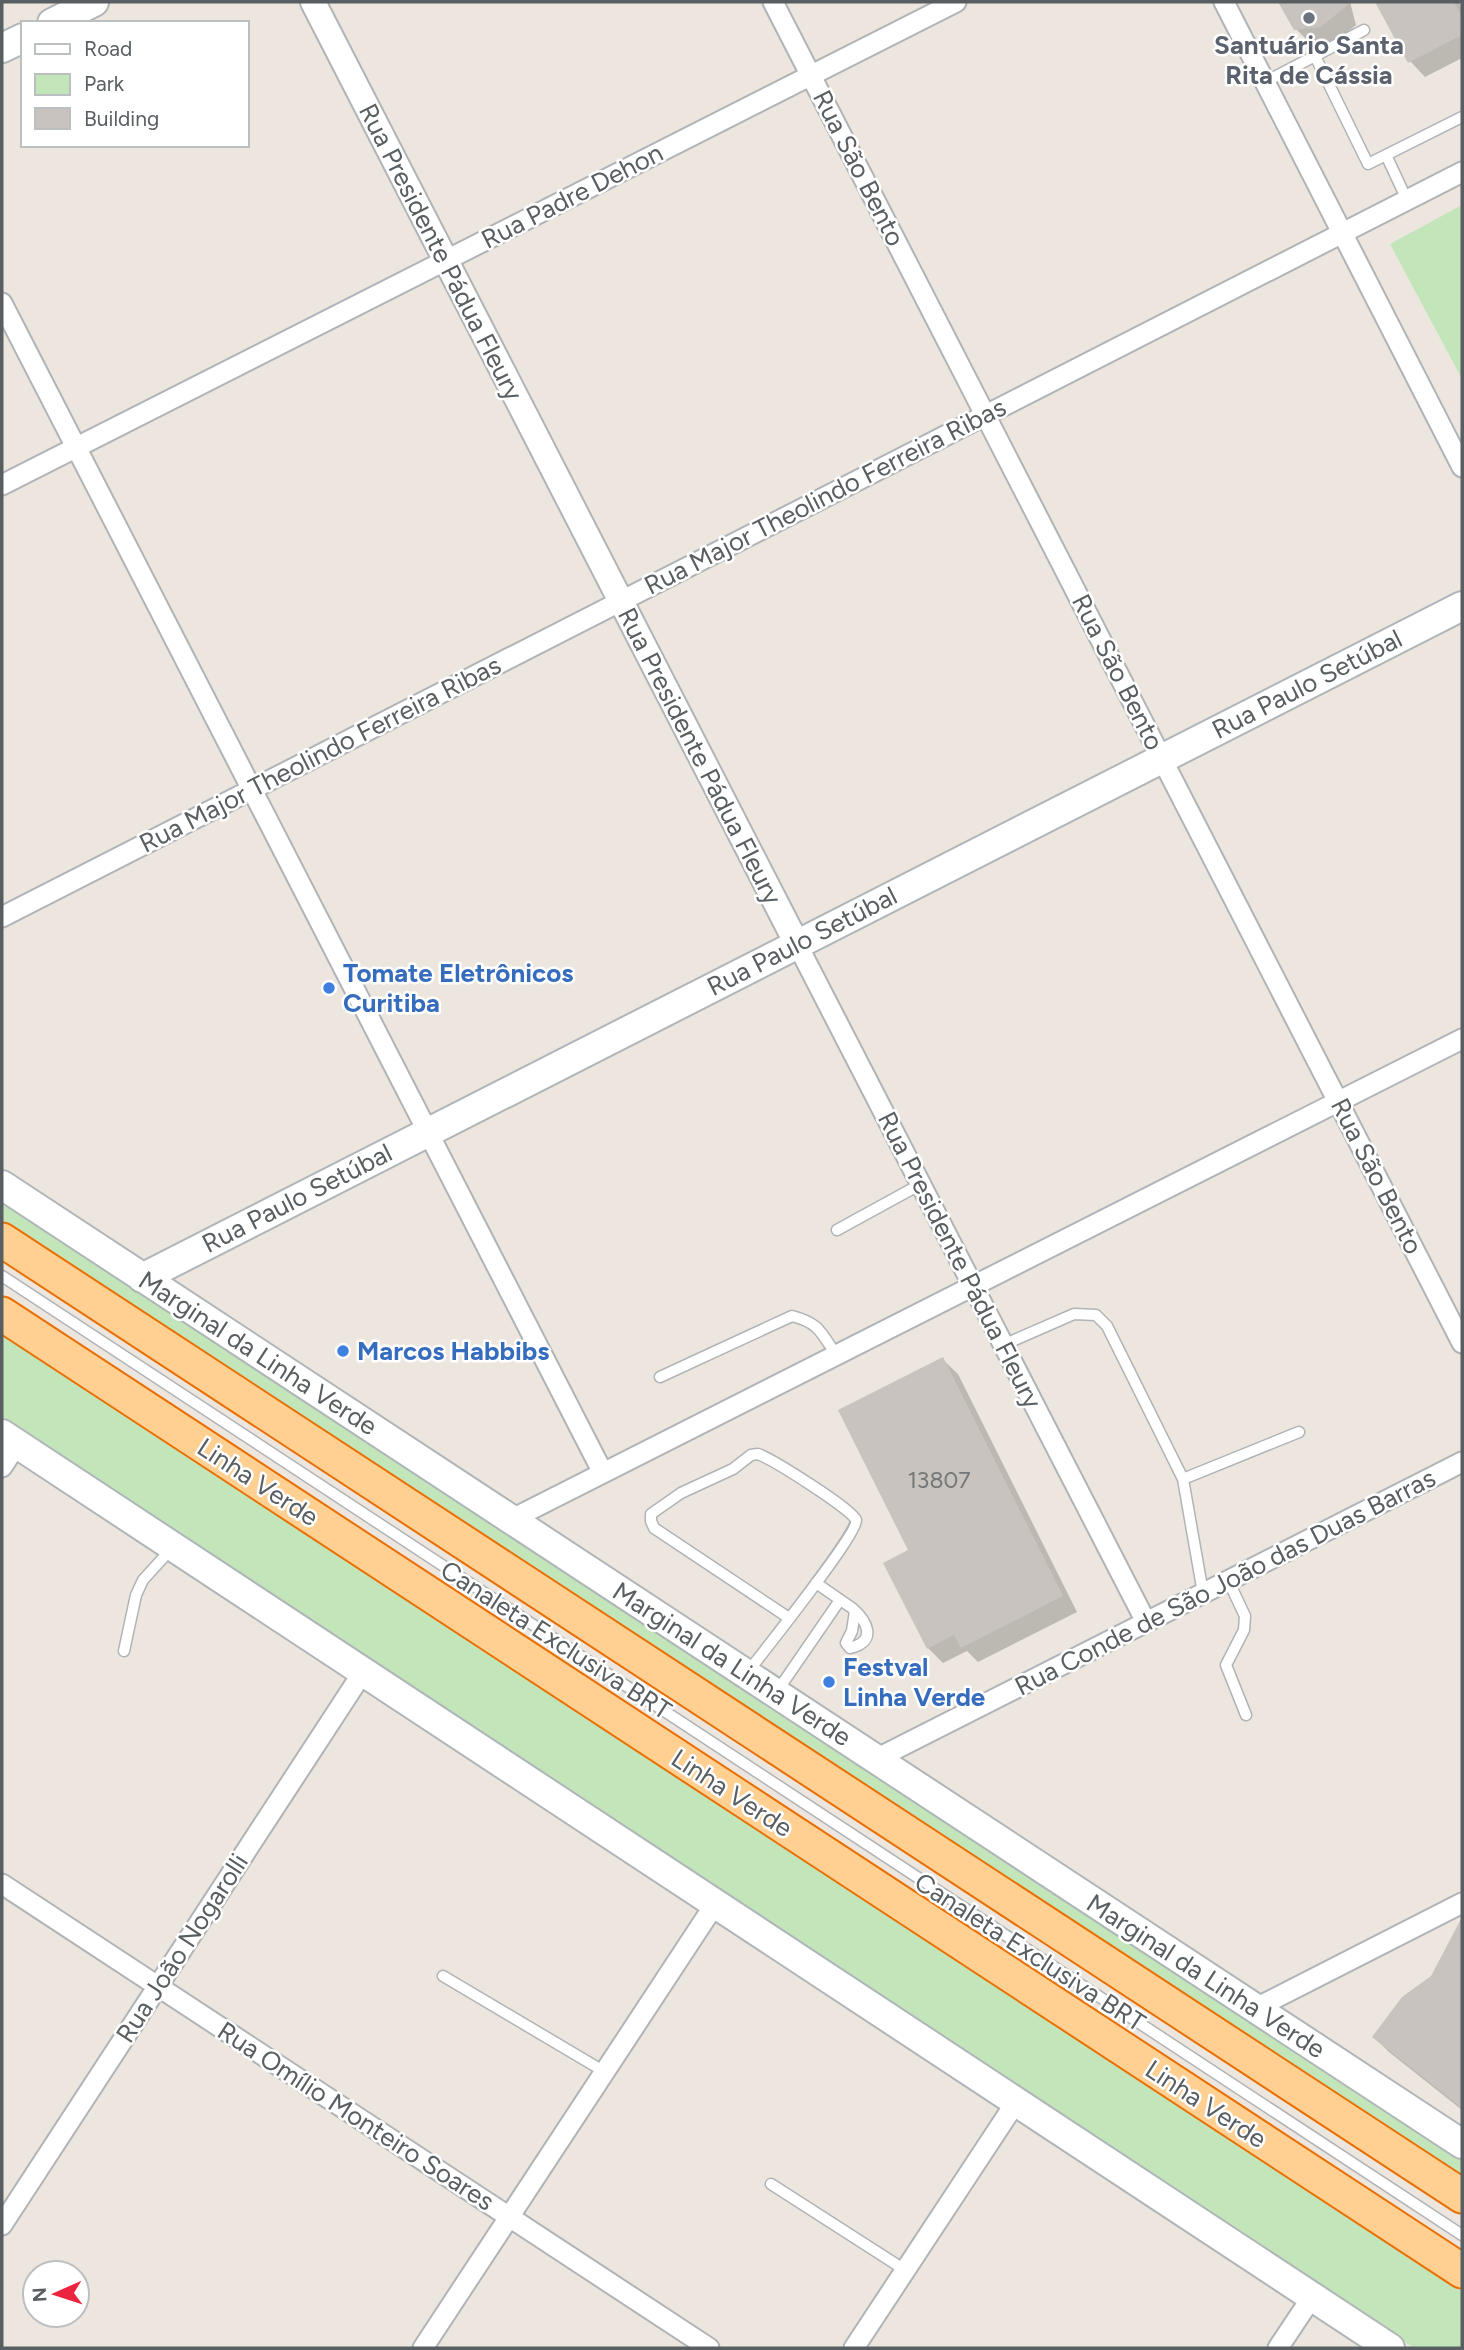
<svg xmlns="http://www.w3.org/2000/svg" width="1464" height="2350" font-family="Figtree,sans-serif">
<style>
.green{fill:#c3e5ba}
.shadow{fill:#0003}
.building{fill:#c8c3be}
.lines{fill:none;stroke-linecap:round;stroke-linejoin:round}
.service-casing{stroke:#b0b4b7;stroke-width:13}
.minor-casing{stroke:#b0b4b7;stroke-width:23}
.tertiary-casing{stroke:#b0b4b7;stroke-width:28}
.secondary-casing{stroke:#afb5b8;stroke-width:32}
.trunk-casing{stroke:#ea6f00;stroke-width:37}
.service{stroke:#fff;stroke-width:10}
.minor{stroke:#fff;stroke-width:19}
.tertiary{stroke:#fff;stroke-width:24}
.secondary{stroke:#fff;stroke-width:28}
.trunk{stroke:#ffd091;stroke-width:33}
.worship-dot{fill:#6b7280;stroke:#fff;stroke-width:2.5}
.shop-dot{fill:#3f7fe0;stroke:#fff;stroke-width:2.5}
.labels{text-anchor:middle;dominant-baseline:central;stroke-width:5;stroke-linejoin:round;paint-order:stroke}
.number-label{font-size:23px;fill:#747778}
.worship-label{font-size:26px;font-weight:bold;fill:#5b616d;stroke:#fff}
.street-label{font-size:26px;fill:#585e61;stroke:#fff}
.shop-label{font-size:26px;font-weight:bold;fill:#366cbe;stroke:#fff;text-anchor:start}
</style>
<rect width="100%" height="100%" fill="#ece6df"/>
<path class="green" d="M 1462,205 L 1462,379 L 1390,244 Z
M 2,1197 L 1462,2155 L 1462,2178 L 2,1220 Z
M 2,1332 L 1462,2292 L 1462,2348 L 1414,2348 L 2,1429 Z"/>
<path class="shadow" d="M 1280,2 L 1350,2 L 1356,25 L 1336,42 L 1311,44 L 1296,29 Z
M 1377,2 L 1459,2 L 1462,8 L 1462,58 L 1425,77 L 1410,61 Z
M 942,1359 L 958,1374 L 1077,1612 L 978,1662 L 967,1651 L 943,1663 L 928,1648 L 910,1551 Z
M 1462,1932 L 1462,2110 L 1389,2052 L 1374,2037 L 1432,1977 L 1454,1937 Z"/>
<path class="building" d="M 1278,2 L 1351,2 L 1321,27 L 1294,30 Z
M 1375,2 L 1454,2 L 1462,17 L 1462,35 L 1408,63 Z
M 943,1357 L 1063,1596 L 961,1648 L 954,1635 L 927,1649 L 883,1563 L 908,1550 L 838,1410 Z
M 1462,1917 L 1462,2108 L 1372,2037 L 1402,1997 L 1431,1976 Z"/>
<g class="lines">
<defs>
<path id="service" d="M 1315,56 L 1364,30
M 1265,82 L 1315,56 L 1368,164 L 1386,155
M 1407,200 L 1386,155 L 1462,117
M 837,1230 L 921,1184
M 2,1276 L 1462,2235
M 1003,1345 L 1074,1314 L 1096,1315 L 1107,1326 L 1183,1479 L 1203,1593
M 660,1377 L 792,1316 C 819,1323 821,1332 836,1355
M 1183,1479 L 1299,1432
M 1228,1580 L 1245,1616 L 1244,1630 L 1226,1665 L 1246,1715
M 816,1583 L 852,1608 C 867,1621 878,1641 850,1648 L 846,1643 L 852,1631 L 855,1611
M 124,1651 L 136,1595 L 143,1580 L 173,1547
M 747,1673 C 761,1655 859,1532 856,1520 C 852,1509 772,1459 758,1454 L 751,1455 L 733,1469 L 681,1493 L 651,1514 L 651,1521 L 654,1528 L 789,1618
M 778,1690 L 840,1600
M 443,1976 L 605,2072
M 771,2184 L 905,2270"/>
<path id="minor" d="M 773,2 L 1462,1343
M 1224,2 L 1462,467
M 2,303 L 603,1473
M 2,485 L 956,2
M 2,917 L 1462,172
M 797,944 L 1146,1622
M 2,1467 L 17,1444
M 512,1519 L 1462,1039
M 876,1759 L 1462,1462
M 2,1884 L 709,2348
M 1256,2008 L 1462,1903
M 2,2225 L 363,1672
M 423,2348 L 715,1904
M 854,2348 L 1016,2102
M 1278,2348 L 1312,2297"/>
<path id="tertiary" d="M 313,2 L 797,944"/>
<path id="secondary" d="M 52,23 L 94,2
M 2,48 L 23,38
M 2,1185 L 1462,2144
M 142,1278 L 1462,606
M 2,1434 L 1390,2348"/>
<path id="trunk" d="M 2,1240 L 1462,2196
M 2,1314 L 1462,2271"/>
</defs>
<use href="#service" class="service-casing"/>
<use href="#minor" class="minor-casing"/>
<use href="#tertiary" class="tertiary-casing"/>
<use href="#secondary" class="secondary-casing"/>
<use href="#trunk" class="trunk-casing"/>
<use href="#service" class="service"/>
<use href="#minor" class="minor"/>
<use href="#tertiary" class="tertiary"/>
<use href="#secondary" class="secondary"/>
<use href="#trunk" class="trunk"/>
</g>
<circle class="worship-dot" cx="1309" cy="18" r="7"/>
<g class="shop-dot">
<circle cx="329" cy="988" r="7"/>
<circle cx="343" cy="1351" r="7"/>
<circle cx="829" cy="1682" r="7"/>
</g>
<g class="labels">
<g class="number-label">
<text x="939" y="1480">13807</text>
</g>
<g class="worship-label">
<text x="1309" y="45">Santuário Santa<tspan x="1309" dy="30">Rita de Cássia</tspan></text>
</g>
<g class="street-label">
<text transform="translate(859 168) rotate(63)">Rua São Bento</text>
<text transform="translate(572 196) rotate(-27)">Rua Padre Dehon</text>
<text transform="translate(441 252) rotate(63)">Rua Presidente Pádua Fleury</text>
<text transform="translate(825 496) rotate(-27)">Rua Major Theolindo Ferreira Ribas</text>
<text transform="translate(1118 672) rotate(63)">Rua São Bento</text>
<text transform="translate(1307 684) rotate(-27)">Rua Paulo Setúbal</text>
<text transform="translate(320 754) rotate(-27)">Rua Major Theolindo Ferreira Ribas</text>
<text transform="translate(700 756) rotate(63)">Rua Presidente Pádua Fleury</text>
<text transform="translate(802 941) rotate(-27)">Rua Paulo Setúbal</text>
<text transform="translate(1377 1176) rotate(63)">Rua São Bento</text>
<text transform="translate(297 1198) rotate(-27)">Rua Paulo Setúbal</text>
<text transform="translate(960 1260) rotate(63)">Rua Presidente Pádua Fleury</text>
<text transform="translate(258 1353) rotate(33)">Marginal da Linha Verde</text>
<text transform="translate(258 1482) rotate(33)">Linha Verde</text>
<text transform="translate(1225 1582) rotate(-27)">Rua Conde de São João das Duas Barras</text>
<text transform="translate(556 1640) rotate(33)">Canaleta Exclusiva BRT</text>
<text transform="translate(732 1664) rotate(33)">Marginal da Linha Verde</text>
<text transform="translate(732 1793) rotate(33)">Linha Verde</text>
<text transform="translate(182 1948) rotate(-57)">Rua João Nogarolli</text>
<text transform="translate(1030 1952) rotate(33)">Canaleta Exclusiva BRT</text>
<text transform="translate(1206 1976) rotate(33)">Marginal da Linha Verde</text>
<text transform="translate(1206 2104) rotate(33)">Linha Verde</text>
<text transform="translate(356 2116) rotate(33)">Rua Omílio Monteiro Soares</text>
</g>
<g class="shop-label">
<text x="343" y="973">Tomate Eletrônicos<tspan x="343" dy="30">Curitiba</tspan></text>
<text x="357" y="1351">Marcos Habbibs</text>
<text x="843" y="1667">Festval<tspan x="843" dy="30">Linha Verde</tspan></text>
</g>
</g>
<rect width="1464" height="2350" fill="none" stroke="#585e61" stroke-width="7"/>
<rect x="21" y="21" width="228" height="126" fill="#ffffff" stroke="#bcbfc0" stroke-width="2"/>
<rect x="35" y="44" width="35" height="10" fill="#ffffff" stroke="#bcbfc0" stroke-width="2"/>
<text x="84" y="56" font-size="21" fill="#585e61">Road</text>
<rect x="35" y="74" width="35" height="21" fill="#c3e5ba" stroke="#bcbfc0" stroke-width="2"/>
<text x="84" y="91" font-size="21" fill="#585e61">Park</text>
<rect x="35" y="108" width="35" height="21" fill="#c8c3be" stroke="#bcbfc0" stroke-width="2"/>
<text x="84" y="126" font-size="21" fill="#585e61">Building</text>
<g transform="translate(56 2294) rotate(267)"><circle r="33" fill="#ffffff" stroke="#bcbfc0" stroke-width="2"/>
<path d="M0-5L12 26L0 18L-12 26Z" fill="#ed243f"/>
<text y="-10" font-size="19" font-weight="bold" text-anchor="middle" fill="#585e61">N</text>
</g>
</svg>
